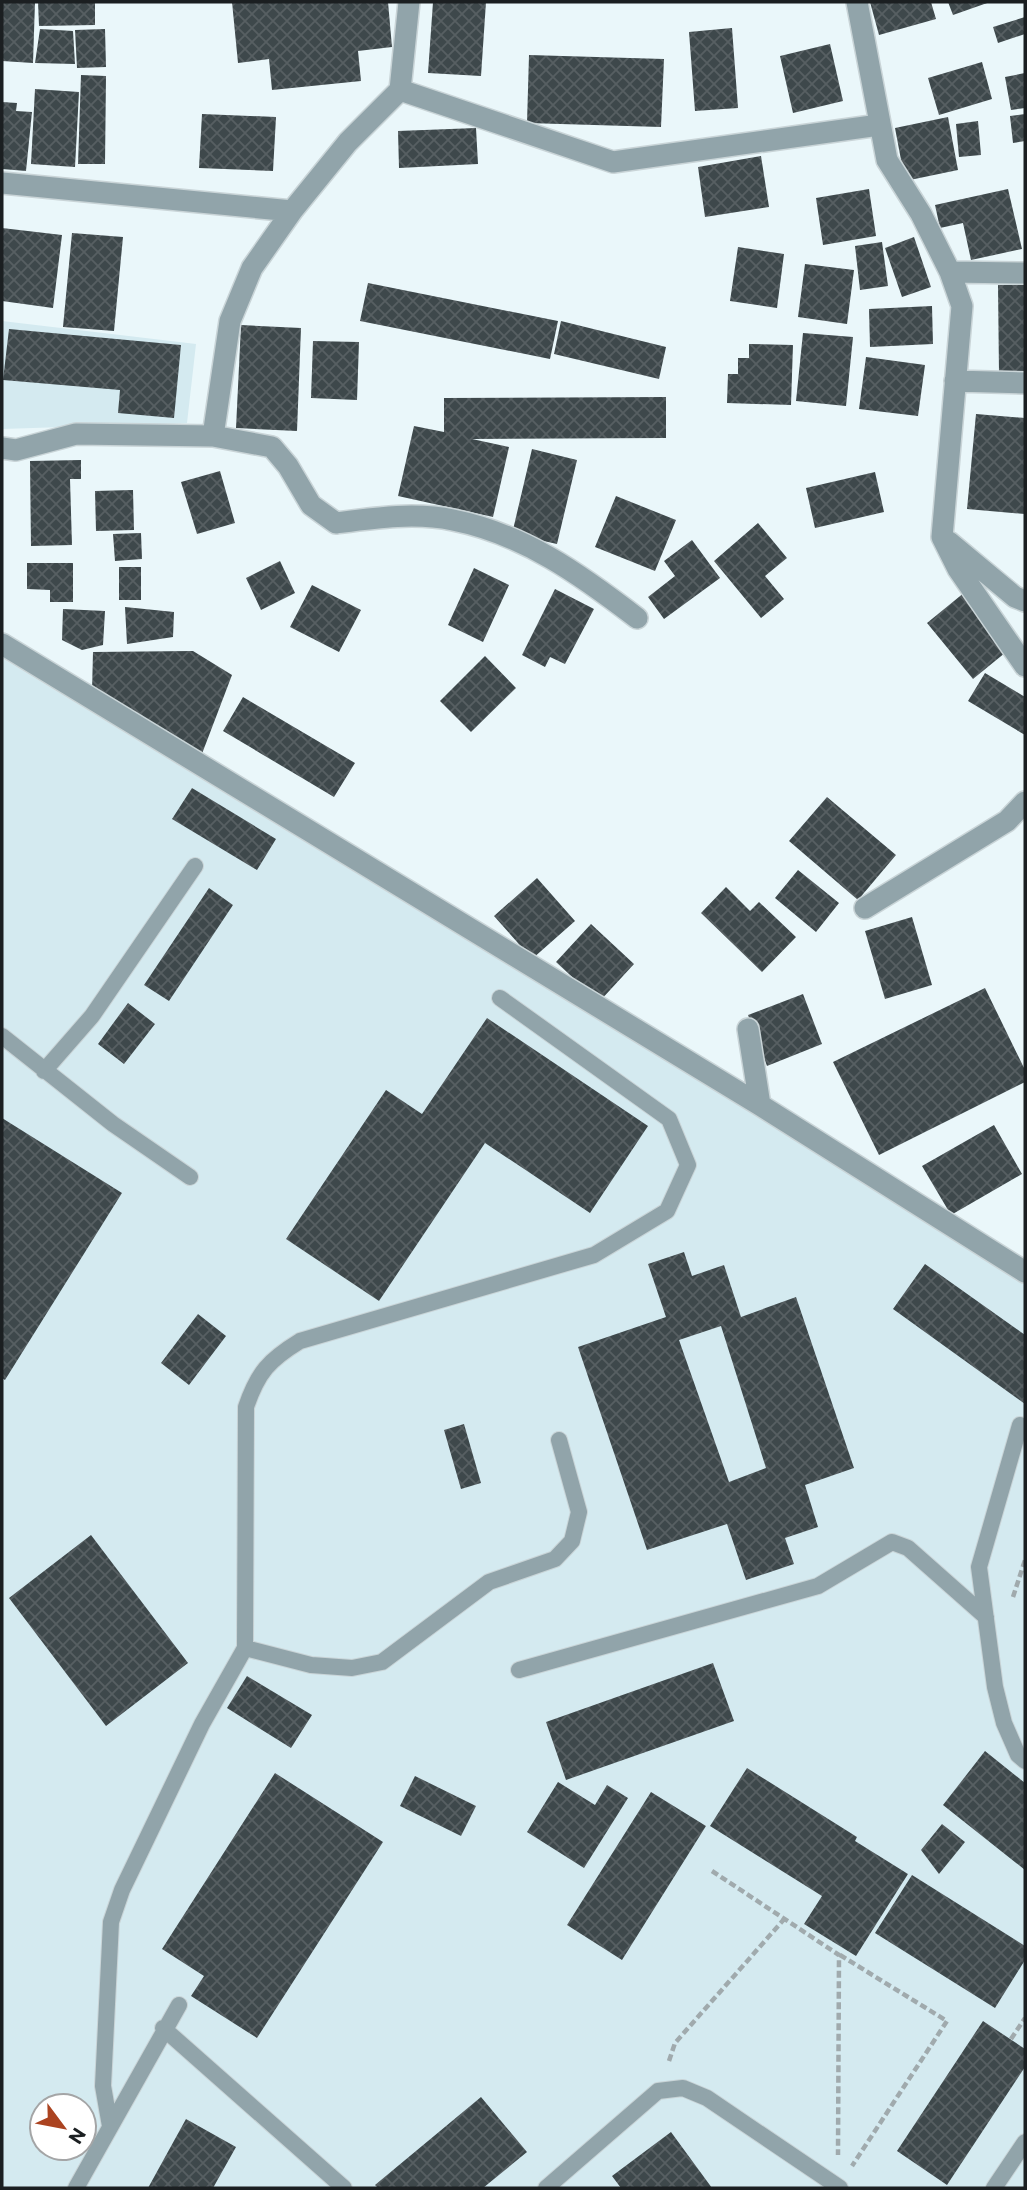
<svg xmlns="http://www.w3.org/2000/svg" width="1027" height="2190" font-family="Commissioner,sans-serif">
<style>
.built{fill:#d4eaf0;fill-rule:evenodd}
.building{fill:url(#building-cross-hatch);fill-rule:evenodd}
.lines{fill:none;stroke-linecap:round;stroke-linejoin:round}
.lane-casing{stroke:#c9d4d7;stroke-width:18}
.street-casing{stroke:#c9d4d7;stroke-width:24}
.path{stroke:#a0aaad;stroke-width:4.5;stroke-dasharray:7 3.5;stroke-linecap:butt}
.lane{stroke:#91a4aa;stroke-width:16}
.street{stroke:#91a4aa;stroke-width:21}
</style>
<defs>
<pattern id="building-cross-hatch" width="8" height="8" patternUnits="userSpaceOnUse" patternTransform="scale(1.75)"><rect width="8" height="8" fill="#3e484b"/><path d="M0 0l8 8M0 8l8-8" fill="none" stroke="#575f62"/></pattern>
</defs>
<rect width="100%" height="100%" fill="#eaf7fa"/>
<path class="built" d="M 2,321 L 196,344 L 187,423 L 2,429 Z
M 2,658 L 1025,1279 L 1025,2188 L 2,2188 ZM 42,2106 L 84,2106 L 84,2148 L 42,2148 Z"/>
<path class="building" d="M 2,2 L 35,2 L 33,63 L 2,61 Z
M 38,2 L 95,2 L 95,25 L 39,26 Z
M 232,2 L 388,2 L 392,47 L 358,51 L 361,81 L 272,90 L 269,59 L 238,63 Z
M 433,2 L 486,2 L 481,76 L 428,73 Z
M 870,2 L 931,2 L 936,19 L 879,35 Z
M 948,2 L 990,2 L 953,15 Z
M 1025,17 L 1025,34 L 998,43 L 993,27 Z
M 732,28 L 738,108 L 695,111 L 689,32 Z
M 40,29 L 73,31 L 75,64 L 35,63 Z
M 105,29 L 106,67 L 77,68 L 75,30 Z
M 830,44 L 843,101 L 793,113 L 780,56 Z
M 529,55 L 664,59 L 661,127 L 527,123 Z
M 982,62 L 992,99 L 939,115 L 928,78 Z
M 1025,73 L 1025,108 L 1011,110 L 1005,77 Z
M 81,75 L 106,76 L 105,164 L 78,164 Z
M 35,89 L 79,92 L 75,167 L 31,164 Z
M 2,102 L 17,103 L 16,111 L 32,112 L 26,171 L 2,169 Z
M 202,114 L 276,117 L 273,171 L 199,168 Z
M 1025,114 L 1025,141 L 1013,143 L 1010,116 Z
M 948,117 L 958,170 L 905,181 L 895,128 Z
M 978,121 L 981,155 L 959,157 L 956,124 Z
M 476,128 L 478,164 L 399,168 L 398,131 Z
M 761,156 L 769,207 L 705,217 L 698,167 Z
M 869,189 L 876,236 L 823,245 L 816,198 Z
M 1008,189 L 1022,249 L 971,260 L 963,223 L 940,228 L 935,205 Z
M 2,228 L 62,235 L 53,308 L 2,301 Z
M 72,233 L 123,237 L 114,331 L 63,327 Z
M 914,237 L 931,287 L 902,297 L 885,248 Z
M 882,242 L 888,286 L 860,290 L 855,246 Z
M 738,247 L 784,254 L 777,308 L 730,301 Z
M 805,264 L 854,270 L 847,324 L 798,317 Z
M 368,283 L 558,321 L 550,359 L 360,321 Z
M 998,285 L 1025,285 L 1025,373 L 999,374 Z
M 932,306 L 933,344 L 870,347 L 869,309 Z
M 561,321 L 666,347 L 659,379 L 554,354 Z
M 241,325 L 301,328 L 297,431 L 236,428 Z
M 9,329 L 181,345 L 174,418 L 118,413 L 120,390 L 3,380 Z
M 803,333 L 853,337 L 846,406 L 796,401 Z
M 313,341 L 359,342 L 357,400 L 311,398 Z
M 749,344 L 793,345 L 791,405 L 727,403 L 728,374 L 738,374 L 738,358 L 749,358 Z
M 866,357 L 925,365 L 918,416 L 859,409 Z
M 666,397 L 666,438 L 472,439 L 509,447 L 493,517 L 398,496 L 414,426 L 444,432 L 444,398 Z
M 976,414 L 1025,418 L 1025,514 L 967,509 Z
M 532,449 L 577,460 L 557,544 L 512,534 Z
M 81,460 L 81,479 L 70,479 L 72,545 L 31,546 L 30,461 Z
M 220,471 L 235,523 L 197,534 L 181,482 Z
M 875,472 L 884,512 L 815,528 L 806,488 Z
M 133,490 L 134,530 L 96,531 L 95,491 Z
M 616,496 L 676,520 L 655,571 L 595,547 Z
M 758,523 L 787,558 L 765,576 L 784,599 L 761,618 L 714,561 Z
M 141,533 L 142,559 L 115,561 L 113,534 Z
M 692,540 L 720,578 L 664,619 L 648,597 L 675,576 L 664,561 Z
M 280,561 L 295,593 L 261,610 L 246,578 Z
M 27,563 L 73,563 L 73,602 L 50,602 L 50,590 L 27,589 Z
M 119,567 L 141,567 L 141,600 L 119,600 Z
M 474,568 L 509,585 L 483,642 L 448,625 Z
M 312,585 L 361,610 L 339,652 L 290,627 Z
M 555,589 L 594,609 L 565,664 L 550,657 L 545,667 L 522,655 Z
M 965,592 L 1011,648 L 973,679 L 927,623 Z
M 125,607 L 174,612 L 173,637 L 127,644 Z
M 63,609 L 105,611 L 103,645 L 82,650 L 62,640 Z
M 193,651 L 232,675 L 200,759 L 92,691 L 93,652 Z
M 485,656 L 516,688 L 471,732 L 440,701 Z
M 985,673 L 1025,697 L 1025,735 L 968,701 Z
M 243,697 L 355,763 L 334,797 L 223,731 Z
M 192,788 L 276,839 L 257,870 L 172,819 Z
M 827,797 L 896,855 L 858,900 L 789,841 Z
M 798,870 L 839,903 L 816,932 L 775,898 Z
M 537,878 L 575,921 L 532,959 L 494,916 Z
M 726,887 L 750,911 L 759,902 L 796,937 L 762,972 L 701,913 Z
M 209,888 L 233,905 L 169,1001 L 144,985 Z
M 912,917 L 932,985 L 885,999 L 865,931 Z
M 591,924 L 634,964 L 599,1002 L 556,962 Z
M 985,988 L 1025,1070 L 1025,1082 L 879,1155 L 833,1062 Z
M 803,994 L 822,1044 L 767,1066 L 748,1015 Z
M 128,1003 L 155,1024 L 124,1064 L 98,1044 Z
M 487,1018 L 648,1126 L 590,1213 L 485,1143 L 379,1301 L 286,1239 L 386,1090 L 422,1114 Z
M 2,1118 L 122,1193 L 5,1380 L 2,1378 Z
M 994,1125 L 1022,1174 L 951,1215 L 922,1166 Z
M 684,1252 L 692,1276 L 724,1265 L 741,1317 L 796,1297 L 854,1468 L 805,1485 L 818,1527 L 785,1538 L 794,1564 L 746,1580 L 727,1524 L 647,1550 L 578,1347 L 666,1317 L 648,1264 ZM 721,1326 L 766,1468 L 729,1482 L 679,1340 Z
M 925,1264 L 1025,1335 L 1025,1404 L 893,1309 Z
M 198,1314 L 226,1336 L 189,1385 L 161,1363 Z
M 464,1424 L 481,1483 L 461,1489 L 444,1430 Z
M 91,1535 L 188,1663 L 106,1726 L 9,1598 Z
M 713,1663 L 734,1721 L 566,1780 L 546,1722 Z
M 247,1676 L 312,1715 L 291,1748 L 227,1708 Z
M 985,1751 L 1025,1783 L 1025,1870 L 943,1805 Z
M 747,1768 L 857,1837 L 855,1841 L 908,1874 L 856,1956 L 804,1924 L 822,1896 L 710,1826 Z
M 275,1773 L 383,1842 L 257,2038 L 191,1996 L 204,1976 L 162,1949 Z
M 415,1776 L 476,1806 L 461,1836 L 400,1806 Z
M 558,1782 L 595,1805 L 607,1785 L 628,1798 L 584,1868 L 527,1832 Z
M 651,1792 L 706,1826 L 622,1960 L 567,1925 Z
M 942,1824 L 965,1842 L 939,1874 L 921,1850 Z
M 912,1875 L 1025,1946 L 1025,1960 L 995,2008 L 875,1933 Z
M 983,2021 L 1025,2049 L 1025,2067 L 947,2185 L 897,2151 Z
M 481,2097 L 527,2152 L 483,2188 L 378,2188 L 375,2185 Z
M 186,2119 L 236,2147 L 213,2188 L 148,2188 Z
M 671,2132 L 712,2188 L 621,2188 L 612,2176 Z"/>
<g class="lines">
<defs>
<path id="lane" d="M 2,1036 L 113,1124 L 190,1177
M 44,1071 L 92,1016 L 195,866
M 1020,1425 L 979,1567 L 995,1687 L 1004,1723 L 1018,1755 L 1025,1761
M 245,1648 L 311,1665 L 352,1668 L 382,1662 L 489,1582 L 555,1559 L 572,1541 L 579,1512 L 559,1440
M 519,1670 L 818,1586 L 892,1542 L 908,1548 L 986,1617
M 163,2028 L 344,2188
M 110,2126 L 103,2086 L 111,1922 L 122,1890 L 202,1724 L 245,1648 L 246,1407 C 258,1372 269,1360 300,1341 L 594,1255 L 667,1211 L 688,1165 L 669,1119 L 500,998
M 76,2188 L 179,2005
M 546,2188 L 658,2091 L 683,2088 L 707,2098 L 840,2188
M 994,2188 L 1025,2142"/>
<path id="street" d="M 857,2 L 887,160 L 921,214 L 950,272 L 962,306 L 942,537 L 958,569 L 1025,666
M 400,90 L 613,162 L 879,125
M 2,183 L 292,211
M 950,272 L 1025,273
M 955,381 L 1025,383
M 213,436 L 230,321 L 252,268 L 292,211 L 348,142 L 400,90 L 409,2
M 2,448 L 16,450 L 76,434 L 213,436 L 272,447 L 288,466 L 311,505 L 336,523 C 374,518 415,512 453,520 C 524,534 581,575 637,618
M 949,542 L 1015,597 L 1025,601
M 2,644 L 760,1105 L 1025,1272
M 865,908 L 1007,821 L 1025,802
M 748,1029 L 760,1105"/>
</defs>
<use href="#lane" class="lane-casing"/>
<use href="#street" class="street-casing"/>
<path class="path" d="M 1013,1597 L 1025,1560
M 712,1871 L 839,1955 L 838,2155
M 840,1955 L 947,2021 L 852,2166
M 1011,2039 L 1025,2018
M 669,2061 L 675,2043 L 786,1917"/>
<use href="#lane" class="lane"/>
<use href="#street" class="street"/>
</g>
<rect width="1027" height="2190" fill="none" stroke="#1b1f21" stroke-width="7"/>
<g transform="translate(63 2127) rotate(122)"><circle r="33" fill="#ffffff" stroke="#a4a5a6" stroke-width="2"/>
<path d="M0-5L12 26L0 18L-12 26Z" fill="#ab4320"/>
<text y="-10" font-size="19" font-weight="bold" text-anchor="middle" fill="#1b1f21">N</text>
</g>
</svg>
